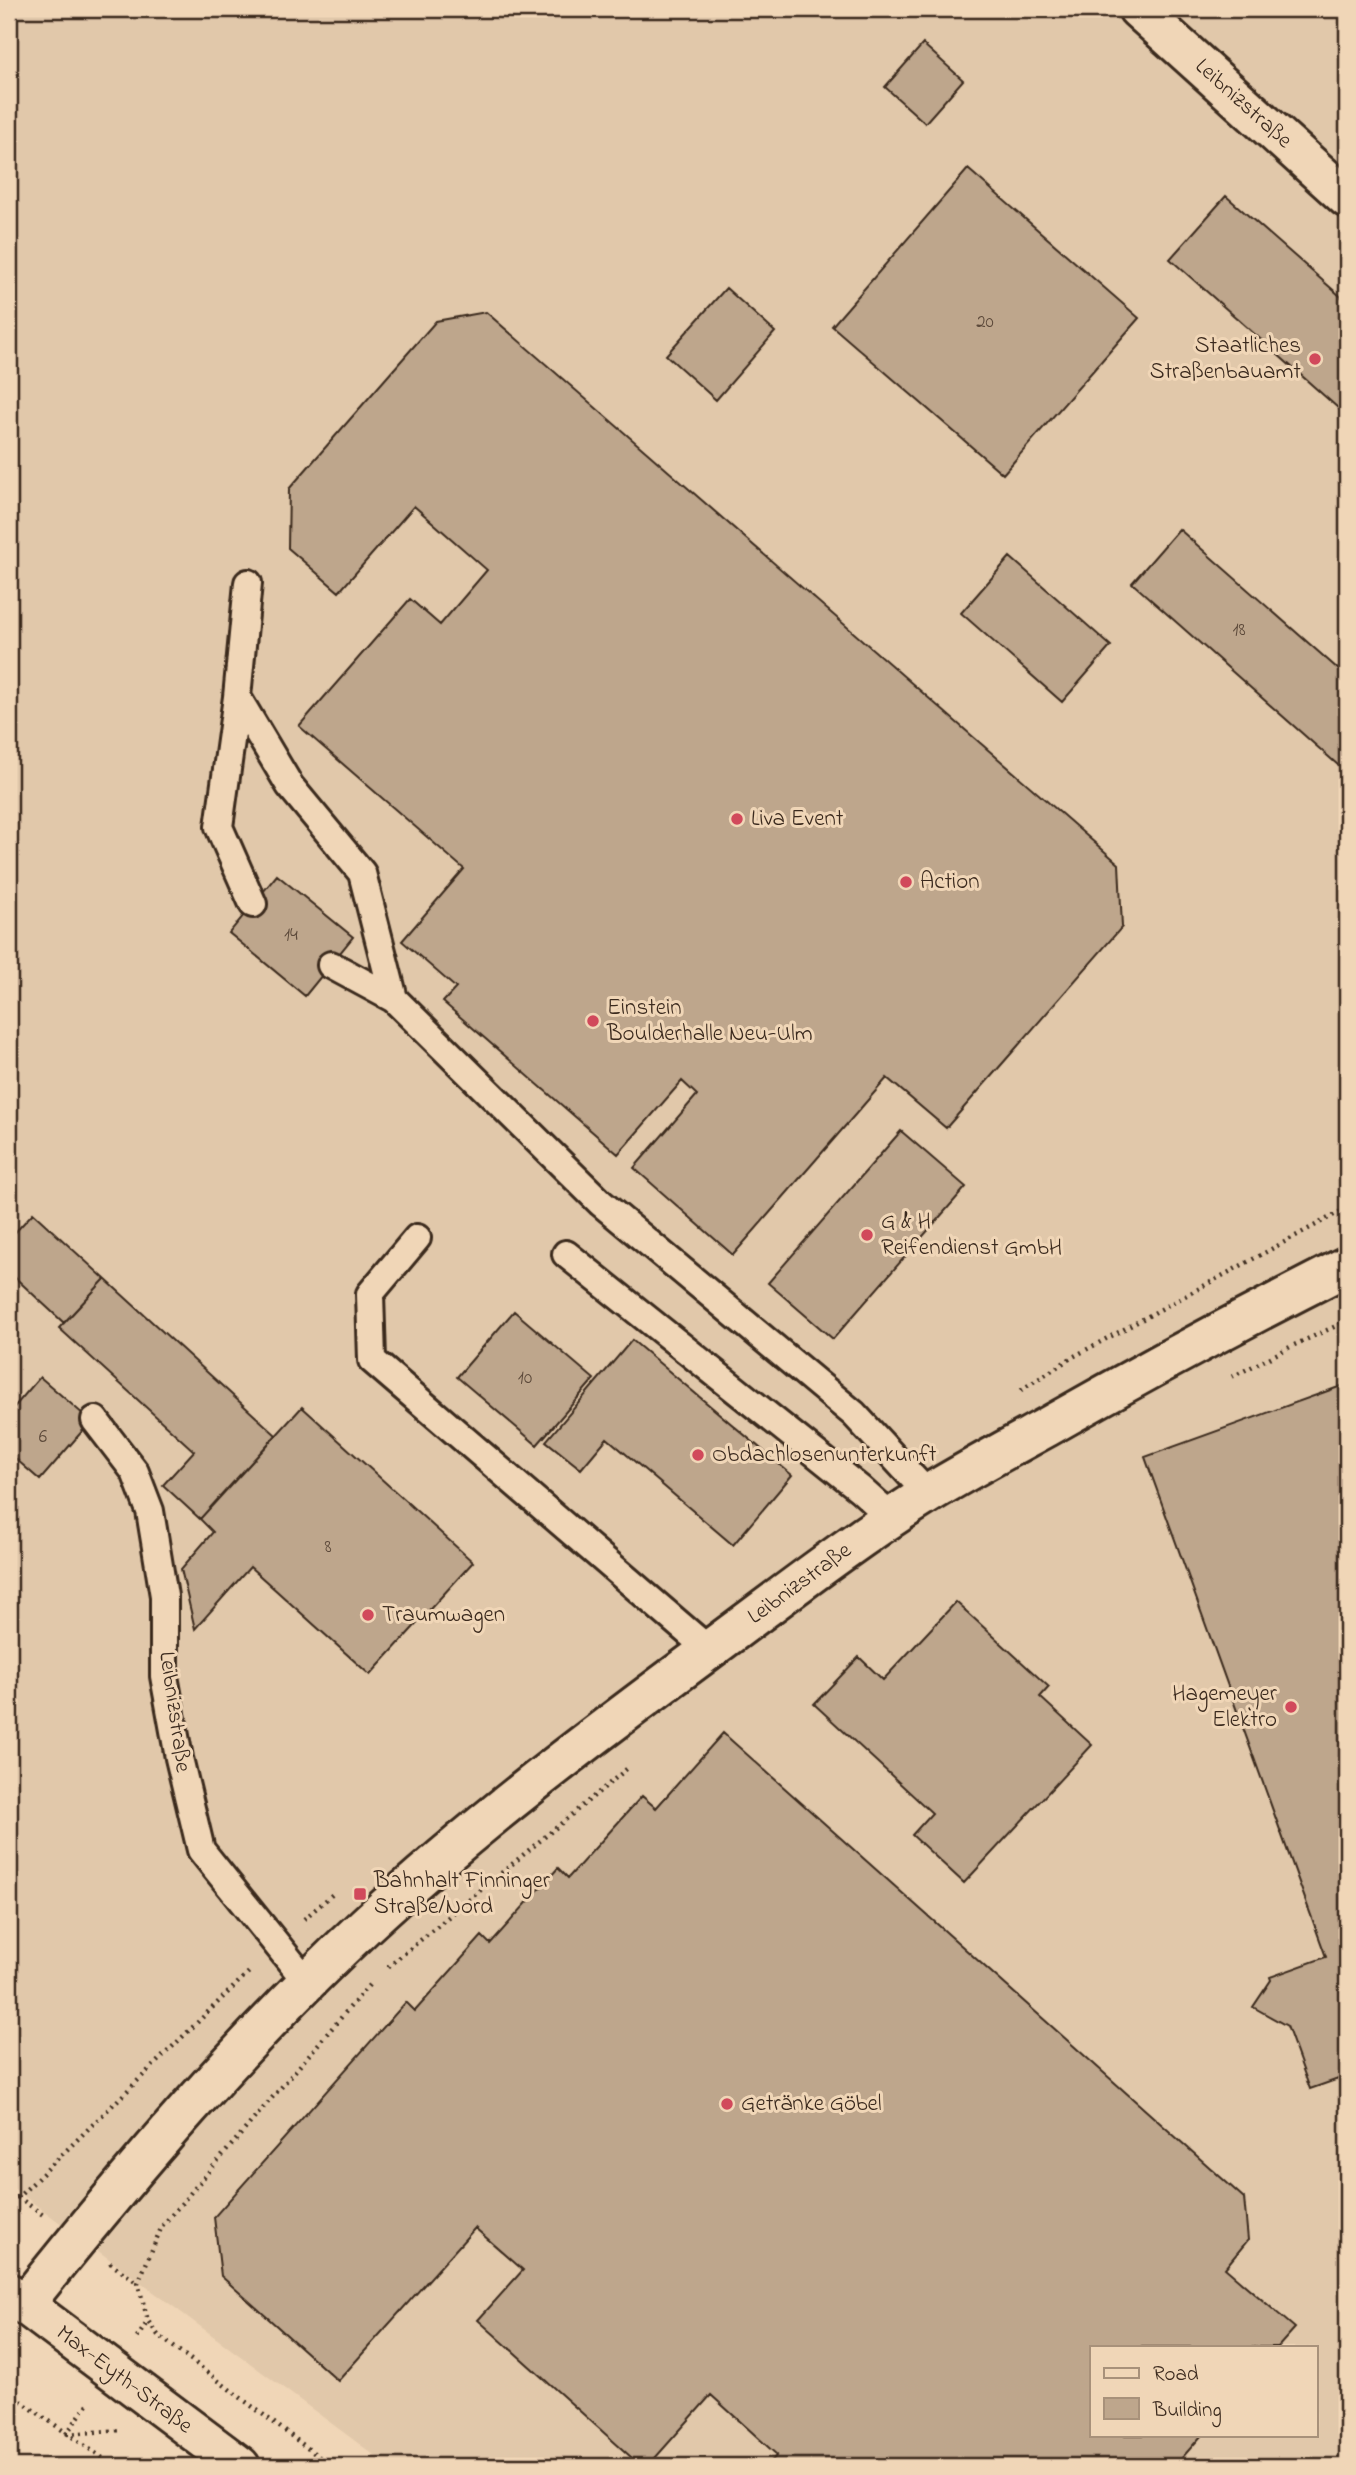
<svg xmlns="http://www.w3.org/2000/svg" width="1356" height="2475" font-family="'Indie Flower',sans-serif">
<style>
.built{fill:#e1c8aa;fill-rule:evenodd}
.building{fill:#bea68c;stroke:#3b2a1e;stroke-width:2}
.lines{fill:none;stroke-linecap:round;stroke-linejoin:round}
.lane-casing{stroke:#3b2a1e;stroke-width:32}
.street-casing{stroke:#3b2a1e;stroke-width:44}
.secondary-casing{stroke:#3b2a1e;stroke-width:44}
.path{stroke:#3b2a1e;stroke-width:4.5;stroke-dasharray:2 5;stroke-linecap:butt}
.lane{stroke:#f0d6b7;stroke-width:26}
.street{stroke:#f0d6b7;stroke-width:38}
.secondary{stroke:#f0d6b7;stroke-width:38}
.poi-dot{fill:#d1495b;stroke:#f0d6b7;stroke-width:2.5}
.labels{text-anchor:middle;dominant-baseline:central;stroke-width:6;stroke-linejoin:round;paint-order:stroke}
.number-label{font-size:19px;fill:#5c493a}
.street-label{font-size:23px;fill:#3b2a1e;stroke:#f0d6b7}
.poi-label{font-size:23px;fill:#3b2a1e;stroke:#f0d6b7;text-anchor:start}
</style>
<rect width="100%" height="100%" fill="#f0d6b7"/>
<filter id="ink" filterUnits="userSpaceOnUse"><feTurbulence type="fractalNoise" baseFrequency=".0143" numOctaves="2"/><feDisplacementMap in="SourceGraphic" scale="14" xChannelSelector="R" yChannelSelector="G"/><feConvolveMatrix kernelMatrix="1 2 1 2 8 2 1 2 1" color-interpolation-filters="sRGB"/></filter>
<g filter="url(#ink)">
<path class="built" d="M 9,9 L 1347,9 L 1347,2445 L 1328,2466 L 389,2466 L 9,2185 ZM 1092,2347 L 1316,2347 L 1316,2435 L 1092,2435 Z"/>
<path class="building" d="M 923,44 L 963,80 L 925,123 L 885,87 Z
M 968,169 L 1139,318 L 1003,474 L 832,326 Z
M 1226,196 L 1347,302 L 1347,416 L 1170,259 Z
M 726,288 L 775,332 L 716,400 L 666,355 Z
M 486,312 L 1119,864 L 1122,927 L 946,1128 L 887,1078 L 733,1255 L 634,1168 L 697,1095 L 682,1081 L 618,1154 L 443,1002 L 456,988 L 402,941 L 464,869 L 299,726 L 410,599 L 440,625 L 487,570 L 414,506 L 339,592 L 288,548 L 289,489 L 436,321 Z
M 1179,529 L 1347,677 L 1347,773 L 1132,583 Z
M 1010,557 L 1111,646 L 1062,702 L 961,613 Z
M 277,875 L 353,937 L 305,996 L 229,933 Z
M 901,1131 L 966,1187 L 833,1339 L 768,1283 Z
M 33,1213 L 105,1279 L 64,1323 L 9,1272 L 9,1239 Z
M 105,1279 L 276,1435 L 200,1519 L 163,1485 L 194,1451 L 59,1328 Z
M 514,1311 L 594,1379 L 537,1445 L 457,1377 Z
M 632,1340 L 792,1475 L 733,1545 L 607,1438 L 581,1469 L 546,1441 Z
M 40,1377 L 91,1421 L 40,1480 L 9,1453 L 9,1413 Z
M 1347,1384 L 1347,2076 L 1310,2089 L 1287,2026 L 1253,2007 L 1271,1980 L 1270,1977 L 1326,1957 L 1145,1457 Z
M 302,1407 L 473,1562 L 370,1675 L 250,1567 L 195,1629 L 181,1569 L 213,1532 L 200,1519 Z
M 956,1602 L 1049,1687 L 1040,1697 L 1092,1745 L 964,1883 L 912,1835 L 932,1813 L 814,1704 L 859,1657 L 883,1680 Z
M 723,1733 L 1244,2198 L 1248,2240 L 1225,2268 L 1295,2328 L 1278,2347 L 1092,2347 L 1092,2435 L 1202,2435 L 1175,2466 L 767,2466 L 777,2455 L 711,2395 L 648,2466 L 641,2466 L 478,2320 L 523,2270 L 475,2228 L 338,2381 L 221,2276 L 214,2217 L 406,2002 L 415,2011 L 482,1936 L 490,1944 L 558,1868 L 568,1878 L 642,1796 L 656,1808 Z"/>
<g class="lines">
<defs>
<path id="lane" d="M 248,583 L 237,697 L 290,786 L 362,873 L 394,999 L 601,1203 L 854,1414 L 928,1494
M 237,697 L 219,827 L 253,904
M 331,965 L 394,999
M 417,1238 L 370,1294 L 372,1360 L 709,1650
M 566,1254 L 860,1489 L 892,1518
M 95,1420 L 135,1472 L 150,1511 L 164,1596 L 164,1676 L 179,1758 L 201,1850 L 307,1982"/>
<path id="street" d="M 1138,9 L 1347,198
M 24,2305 C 130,2172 242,2041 366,1925 C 473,1826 589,1739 705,1653 C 777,1600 852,1541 928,1494 C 966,1471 1007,1449 1047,1427 C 1145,1371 1246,1317 1347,1266"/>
<path id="secondary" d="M 9,2293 L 240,2466"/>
</defs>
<use href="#lane" class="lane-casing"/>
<use href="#street" class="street-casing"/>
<use href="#secondary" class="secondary-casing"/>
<path class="path" d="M 1232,1377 L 1292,1346 L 1347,1321
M 1021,1390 L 1071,1358 L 1347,1208
M 304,1919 L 334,1893
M 388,1967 L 629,1767
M 18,2197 L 43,2215
M 9,2198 L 18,2197 L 36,2180 L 252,1969
M 110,2263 L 138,2283
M 137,2338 L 148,2321
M 9,2393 L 114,2466
M 66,2434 L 88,2404
M 67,2434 L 121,2430
M 331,2466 L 158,2335 L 148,2321 L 138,2283 L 162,2226 L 369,1985"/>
<use href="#lane" class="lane"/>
<use href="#street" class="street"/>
<use href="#secondary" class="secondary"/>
</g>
</g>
<g class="poi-dot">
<circle cx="1315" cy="359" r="7"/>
<circle cx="737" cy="819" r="7"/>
<circle cx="906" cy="882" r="7"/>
<circle cx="593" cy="1021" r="7"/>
<circle cx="867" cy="1235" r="7"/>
<circle cx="698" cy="1455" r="7"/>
<circle cx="368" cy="1615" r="7"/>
<circle cx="1291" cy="1707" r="7"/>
<rect x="353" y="1887" width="14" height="14" rx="3.5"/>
<circle cx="727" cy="2104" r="7"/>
</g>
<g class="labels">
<g class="number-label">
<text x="985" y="322">20</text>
<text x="1239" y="630">18</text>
<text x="291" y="935">14</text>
<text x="525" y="1378">10</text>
<text x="43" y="1437">6</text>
<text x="328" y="1547">8</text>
</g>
<g class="street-label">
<text transform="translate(1243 104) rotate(42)">Leibnizstraße</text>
<text transform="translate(800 1584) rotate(-36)">Leibnizstraße</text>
<text transform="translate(174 1712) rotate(82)">Leibnizstraße</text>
<text transform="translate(124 2380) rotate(37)">Max-Eyth-Straße</text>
</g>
<g class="poi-label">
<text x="1301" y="346" text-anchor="end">Staatliches<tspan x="1301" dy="26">Straßenbauamt</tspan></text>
<text x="751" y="819">Liva Event</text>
<text x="920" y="882">Action</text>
<text x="607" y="1008">Einstein<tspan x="607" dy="26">Boulderhalle Neu-Ulm</tspan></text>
<text x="881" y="1222">G &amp; H<tspan x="881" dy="26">Reifendienst GmbH</tspan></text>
<text x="712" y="1455">Obdachlosenunterkunft</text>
<text x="382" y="1615">Traumwagen</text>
<text x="1277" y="1694" text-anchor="end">Hagemeyer<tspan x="1277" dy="26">Elektro</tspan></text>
<text x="374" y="1881">Bahnhalt Finninger<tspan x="374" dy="26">Straße/Nord</tspan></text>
<text x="741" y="2104">Getränke Göbel</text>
</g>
</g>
<rect width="1356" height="2475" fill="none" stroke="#f0d6b7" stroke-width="35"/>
<rect x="18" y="18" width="1321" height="2440" fill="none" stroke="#3b2a1e" stroke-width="2.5" filter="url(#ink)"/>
<rect x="1090" y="2346" width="228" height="91" fill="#f0d6b7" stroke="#a8917a" stroke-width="2"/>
<rect x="1104" y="2368" width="35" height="10" fill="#f0d6b7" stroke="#a8917a" stroke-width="2"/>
<text x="1153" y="2380" font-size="21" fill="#3b2a1e">Road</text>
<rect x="1104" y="2398" width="35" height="21" fill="#bea68c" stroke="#a8917a" stroke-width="2"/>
<text x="1153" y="2416" font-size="21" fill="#3b2a1e">Building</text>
</svg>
